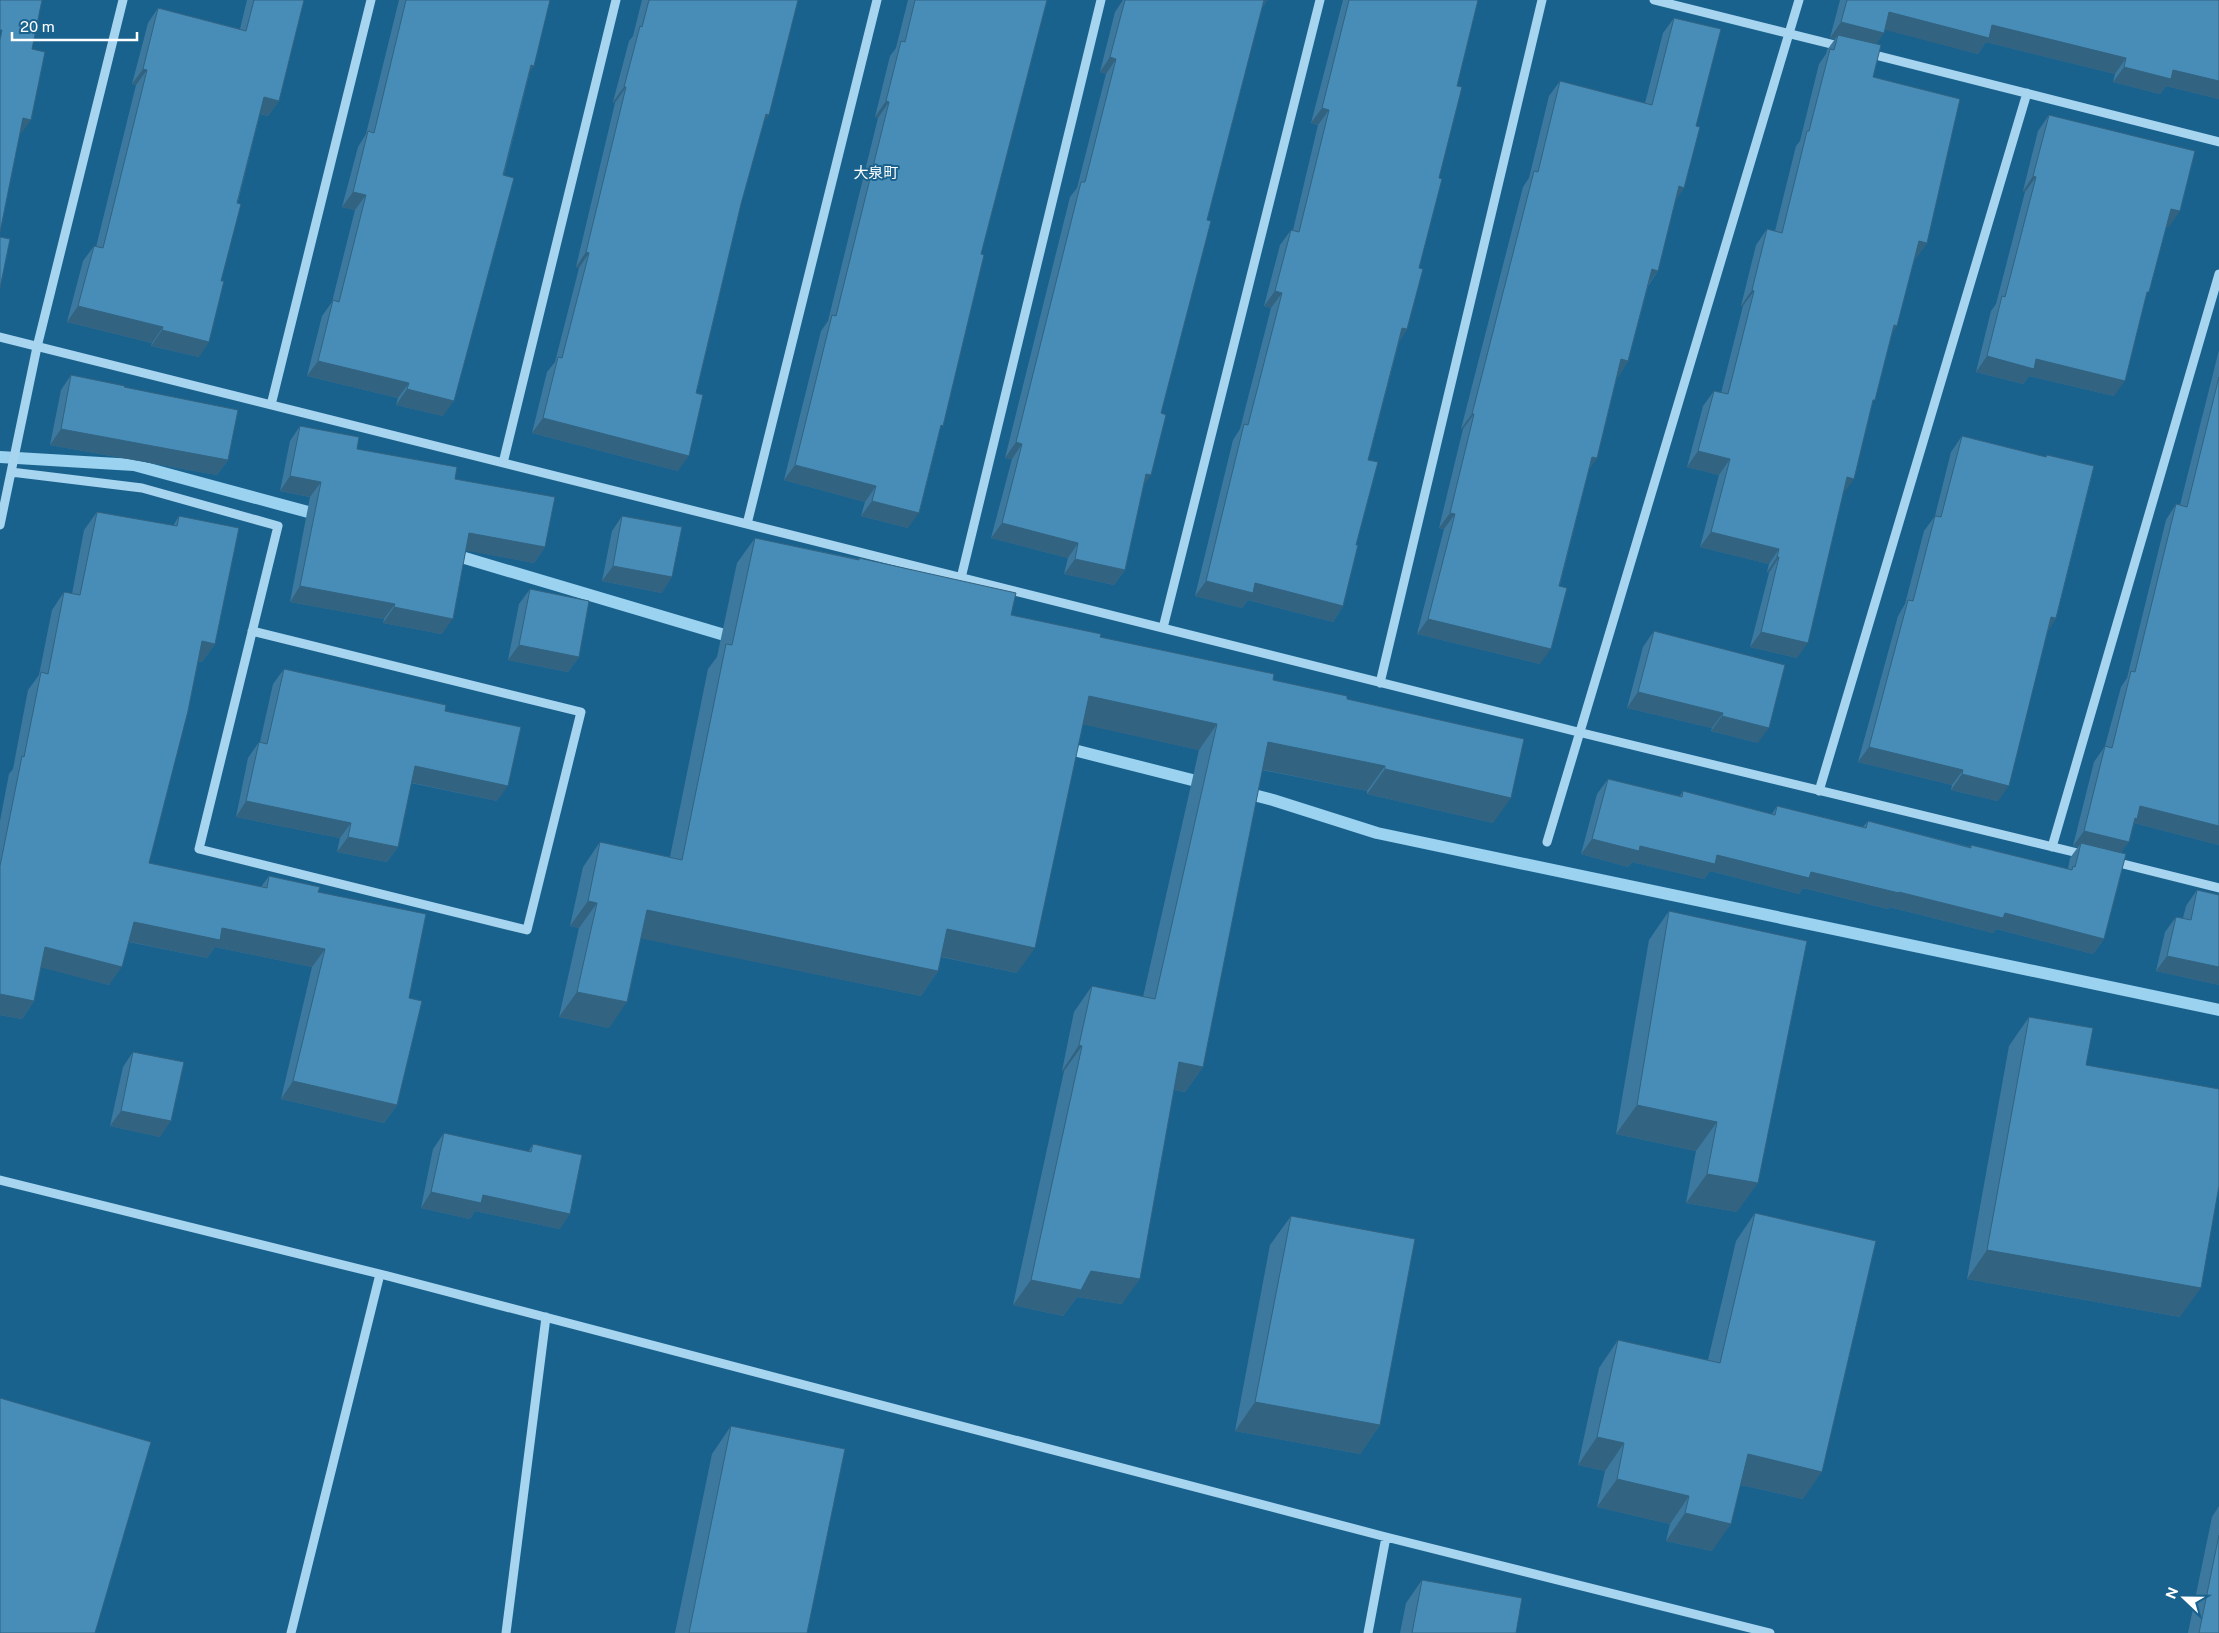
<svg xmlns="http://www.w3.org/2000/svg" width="2219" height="1633" font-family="'Public Sans','Noto Sans JP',sans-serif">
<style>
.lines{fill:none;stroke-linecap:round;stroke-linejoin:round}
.stream{stroke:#9ad2f0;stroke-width:12}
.minor{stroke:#a7d4ee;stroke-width:9}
.wall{fill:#3d799e}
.shaded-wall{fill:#326381}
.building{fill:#478db8;stroke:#326381}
.labels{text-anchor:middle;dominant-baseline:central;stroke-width:4;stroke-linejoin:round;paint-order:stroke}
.quarter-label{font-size:15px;fill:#fff;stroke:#1a628e}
</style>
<rect width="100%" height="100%" fill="#1a628e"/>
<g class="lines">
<path class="stream" d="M 0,457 L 134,465 L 323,516
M 448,553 L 738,639
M 1062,747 L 1208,784
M 1242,792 L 1273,800 L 1377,833 L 2219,1010"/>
<path class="minor" d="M 1654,0 L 1843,47
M 1867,53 L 2219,142
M 0,337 L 1578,732 L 2086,855
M 271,405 L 371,0
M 503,463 L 616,0
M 11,472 L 142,488 L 278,526 L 199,849 L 527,930 L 581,712 L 252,631
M 747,524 L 877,0
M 0,525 L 37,347 L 123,0
M 961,578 L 1101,0
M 1163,628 L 1320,0
M 1380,683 L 1542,0
M 1819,791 L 2027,93
M 1547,842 L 1799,0
M 2052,847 L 2219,274
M 2111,861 L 2219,888
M 0,1180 L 380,1274 L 1386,1537 L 1770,1633
M 291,1633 L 380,1274
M 506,1633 L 546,1317
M 1368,1633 L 1386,1537"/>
</g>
<path class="wall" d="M 247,0 L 304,0 L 279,101 L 268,116 L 260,114 L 199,357 L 151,346 L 152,343 L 67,322 L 83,261 L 94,246 L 96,247 L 136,85 L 132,84 L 148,23 L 158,8 L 240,29 Z
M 399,0 L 550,0 L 529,75 L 443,416 L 396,405 L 398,398 L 307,376 L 322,316 L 332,302 L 355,210 L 342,207 L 358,147 L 366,134 Z
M 642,0 L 798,0 L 741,204 L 678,471 L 532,433 L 547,372 L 555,362 L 579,268 L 576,267 L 615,103 L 613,102 L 629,41 L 633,36 Z
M 908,0 L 1047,0 L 981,254 L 940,429 L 908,528 L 861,516 L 865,502 L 784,480 L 821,331 L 828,321 L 878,118 L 875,117 L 890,56 L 896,48 Z
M 1123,0 L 1267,0 L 1262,8 L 1207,220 L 1161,413 L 1143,486 L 1125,570 L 1114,585 L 1064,574 L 1068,558 L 991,538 L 1012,459 L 1005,458 L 1070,197 L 1077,188 L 1106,74 L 1100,72 L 1115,12 Z
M 1343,0 L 1478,0 L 1457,86 L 1439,178 L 1419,268 L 1407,329 L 1399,342 L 1368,460 L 1356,545 L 1343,606 L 1333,622 L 1248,600 L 1242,608 L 1195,596 L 1233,440 L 1240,429 L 1271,308 L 1264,306 L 1280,245 L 1291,230 L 1293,230 L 1318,125 L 1311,123 Z
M 1840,0 L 2219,0 L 2219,99 L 2166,86 L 2160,94 L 2113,82 L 2115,74 L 1986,42 L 1978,54 L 1884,29 L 1876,44 L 1873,77 L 1927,243 L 1916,258 L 1915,258 L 1892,334 L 1872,405 L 1843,494 L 1797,658 L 1750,647 L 1769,573 L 1767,572 L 1769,564 L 1700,547 L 1719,475 L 1687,467 L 1703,406 L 1714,391 L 1721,393 L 1743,306 L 1741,306 L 1756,245 L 1767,229 L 1775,231 L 1796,146 L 1800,141 L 1819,64 L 1826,54 L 1827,50 L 1835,39 L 1830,38 Z
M 1674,18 L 1675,201 L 1658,271 L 1648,286 L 1628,361 L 1618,377 L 1617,376 L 1597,458 L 1589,469 L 1540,664 L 1417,634 L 1444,529 L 1439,528 L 1463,429 L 1461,429 L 1523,187 L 1529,178 L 1549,96 L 1560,81 L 1645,103 L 1663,33 Z
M 2049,115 L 2169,227 L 2166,226 L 2146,297 L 2114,396 L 2029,376 L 2023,384 L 1976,372 L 1991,311 L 1996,304 L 2025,192 L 2023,191 L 2038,131 Z
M 2219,350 L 2219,845 L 2134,823 L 2121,853 L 2104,939 L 2093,954 L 1996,929 L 1993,933 L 1889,907 L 1888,909 L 1803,888 L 1799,894 L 1710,871 L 1704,879 L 1632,862 L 1628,867 L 1581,854 L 1597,794 L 1608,779 L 1680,796 L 1683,791 L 1772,814 L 1777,806 L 1863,827 L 1868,821 L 1970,847 L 1971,845 L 2068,869 L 2070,858 L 2078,847 L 2073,846 L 2094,762 L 2105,746 L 2121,687 L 2127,678 L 2166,520 L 2176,504 L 2180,505 Z
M 71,375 L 124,387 L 228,460 L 217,475 L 50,445 L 61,390 Z
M 300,426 L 357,449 L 455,479 L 545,547 L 534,563 L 466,550 L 442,634 L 383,623 L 384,619 L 290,602 L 310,497 L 280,491 L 290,441 Z
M 1962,436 L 2046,457 L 2047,455 L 2056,618 L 2047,632 L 1998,801 L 1951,790 L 1952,785 L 1858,762 L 1898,616 L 1905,604 L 1924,531 L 1935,516 L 1951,452 Z
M 97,512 L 173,526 L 179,516 L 215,644 L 202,662 L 198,661 L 149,863 L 261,887 L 269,876 L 318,892 L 409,998 L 397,1105 L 384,1123 L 281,1099 L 312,967 L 215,947 L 207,958 L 129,942 L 109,985 L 41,967 L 34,1001 L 22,1019 L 0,1015 L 0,821 L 9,774 L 13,769 L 28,690 L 39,675 L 52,610 L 64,592 L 72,594 L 84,530 Z
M 622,516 L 662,593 L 602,581 L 612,531 Z
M 755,538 L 858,559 L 859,558 L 1011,615 L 1273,680 L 1347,699 L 1493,823 L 1367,794 L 1367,791 L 1262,770 L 1203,1067 L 1185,1092 L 1174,1090 L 1122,1304 L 1077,1297 L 1063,1316 L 1013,1305 L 1064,1071 L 1062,1071 L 1074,1012 L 1092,986 L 1143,997 L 1199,750 L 1083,724 L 1017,973 L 941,957 L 938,971 L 921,996 L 641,938 L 609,1028 L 559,1017 L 579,928 L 570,926 L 583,867 L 600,842 L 670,857 L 708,669 L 717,657 L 737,563 Z
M 530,589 L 579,657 L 568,672 L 508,660 L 519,604 Z
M 1654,631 L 1758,743 L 1711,731 L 1712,728 L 1627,708 L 1643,647 Z
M 284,669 L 445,711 L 497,801 L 411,783 L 398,847 L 387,862 L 337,852 L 340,838 L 236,817 L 248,758 L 259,742 L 260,742 L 273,684 Z
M 2197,890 L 2219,895 L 2219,985 L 2156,971 L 2165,932 L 2176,917 L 2183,918 L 2186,906 Z
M 1669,911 L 1737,1212 L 1686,1203 L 1696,1151 L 1616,1134 L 1649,940 Z
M 2029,1017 L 2086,1065 L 2180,1317 L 1967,1279 L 2009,1046 Z
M 133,1052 L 160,1137 L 110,1126 L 123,1067 Z
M 444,1133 L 528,1152 L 533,1144 L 560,1229 L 475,1211 L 470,1219 L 421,1208 L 433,1149 Z
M 1755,1213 L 1803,1499 L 1741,1485 L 1712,1551 L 1666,1541 L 1670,1524 L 1597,1507 L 1605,1471 L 1578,1465 L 1599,1368 L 1618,1340 L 1708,1360 L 1736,1241 Z
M 1291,1216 L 1380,1425 L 1360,1454 L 1235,1431 L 1270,1245 Z
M 731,1426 L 807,1633 L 675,1633 L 712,1454 Z
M 2219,1506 L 2219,1633 L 2188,1633 L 2212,1517 Z
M 1422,1580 L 1516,1633 L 1400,1633 L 1406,1603 Z"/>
<path class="shaded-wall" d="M 1261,0 L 1267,0 L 1260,10 Z
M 1889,12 L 1992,25 L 2126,58 L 2115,74 L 1986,42 L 1978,54 L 1878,28 Z
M 1841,22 L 1884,33 L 1873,49 L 1838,35 L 1835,39 L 1830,38 Z
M 1110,57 L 1116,59 L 1106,74 L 1100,72 Z
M 531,65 L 534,66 L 524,82 Z
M 2124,67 L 2173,70 L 2219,81 L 2219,99 L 2166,86 L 2160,94 L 2113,82 Z
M 143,69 L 147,70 L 136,85 L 132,84 Z
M 624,87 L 626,87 L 615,103 L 613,102 Z
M 264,97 L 279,101 L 268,116 L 254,112 Z
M 886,101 L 889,102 L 878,118 L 875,117 Z
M 1322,108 L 1329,110 L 1318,125 L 1311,123 Z
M 766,114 L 769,115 L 758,130 Z
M 23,118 L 31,120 L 20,135 Z
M 2033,176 L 2036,177 L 2025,192 L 2023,191 Z
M 1679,186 L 1684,188 L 1674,203 Z
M 353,192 L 366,195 L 355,210 L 342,207 Z
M 2171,209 L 2180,211 L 2169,227 L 2160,225 Z
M 1919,241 L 1927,243 L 1916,258 L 1908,256 Z
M 586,252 L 589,253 L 579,268 L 576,267 Z
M 1652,269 L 1658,271 L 1647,286 Z
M 1752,290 L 1754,291 L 1743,306 L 1741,306 Z
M 1275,291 L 1282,293 L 1271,308 L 1264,306 Z
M 78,306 L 163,327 L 152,343 L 67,322 Z
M 1894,325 L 1897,326 L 1887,341 Z
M 1402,328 L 1407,329 L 1397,345 Z
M 162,330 L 209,342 L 199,357 L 151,346 Z
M 1987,356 L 2036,359 L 2125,381 L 2114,396 L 2029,376 L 2023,384 L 1976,372 Z
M 1621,359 L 1628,361 L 1618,377 L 1610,375 Z
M 318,361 L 409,383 L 398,398 L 307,376 Z
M 407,389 L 454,401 L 443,416 L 396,405 Z
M 1472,414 L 1474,414 L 1463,429 L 1461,429 Z
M 543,418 L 689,456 L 678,471 L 532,433 Z
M 61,429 L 228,460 L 217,475 L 50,445 Z
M 1016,442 L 1022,444 L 1012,459 L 1005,458 Z
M 1698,451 L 1730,459 L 1719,475 L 1687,467 Z
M 1592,457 L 1597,458 L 1586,473 Z
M 795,465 L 876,486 L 865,502 L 784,480 Z
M 1146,474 L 1151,475 L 1140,490 Z
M 290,476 L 321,482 L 310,497 L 280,491 Z
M 1847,477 L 1854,479 L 1843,494 Z
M 872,501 L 919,513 L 908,528 L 861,516 Z
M 1450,513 L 1455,514 L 1444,529 L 1439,528 Z
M 1002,523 L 1078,543 L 1068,558 L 991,538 Z
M 1711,532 L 1779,549 L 1769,564 L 1700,547 Z
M 469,533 L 545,547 L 534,563 L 458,549 Z
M 1777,557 L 1779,557 L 1769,573 L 1767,572 Z
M 1075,559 L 1125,570 L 1114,585 L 1064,574 Z
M 613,566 L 672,577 L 662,593 L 602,581 Z
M 1206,581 L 1255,583 L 1343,606 L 1333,622 L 1248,600 L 1242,608 L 1195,596 Z
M 300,586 L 395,604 L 384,619 L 290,602 Z
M 394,607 L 453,619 L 442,634 L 383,623 Z
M 2051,617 L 2056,618 L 2046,634 Z
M 1428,619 L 1551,649 L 1540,664 L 1417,634 Z
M 1761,632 L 1808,643 L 1797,658 L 1750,647 Z
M 202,641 L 215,644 L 202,662 L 190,659 Z
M 519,645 L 579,657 L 568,672 L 508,660 Z
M 1638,692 L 1723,713 L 1712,728 L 1627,708 Z
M 1089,696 L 1217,724 L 1199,750 L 1072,722 Z
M 1722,716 L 1769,728 L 1758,743 L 1711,731 Z
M 1268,742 L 1385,766 L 1367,791 L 1250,767 Z
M 1869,747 L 1963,770 L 1952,785 L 1858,762 Z
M 415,766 L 508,786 L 497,801 L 404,781 Z
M 1385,769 L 1511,798 L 1493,823 L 1367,794 Z
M 1962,774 L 2009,786 L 1998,801 L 1951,790 Z
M 246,801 L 351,823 L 340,838 L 236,817 Z
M 2140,806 L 2219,826 L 2219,845 L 2134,823 L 2124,833 Z
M 2084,831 L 2129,842 L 2118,857 L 2081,843 L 2078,847 L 2073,846 Z
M 348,837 L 398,847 L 387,862 L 337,852 Z
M 1592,839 L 1717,855 L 1811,872 L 1899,892 L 2005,913 L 2104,939 L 2093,954 L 1996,929 L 1993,933 L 1889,907 L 1888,909 L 1803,888 L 1799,894 L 1710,871 L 1704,879 L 1632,862 L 1628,867 L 1581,854 Z
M 588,901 L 597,903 L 579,928 L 570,926 Z
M 647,910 L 938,971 L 921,996 L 629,936 Z
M 134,922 L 222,928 L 325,949 L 312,967 L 215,947 L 207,958 L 121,940 Z
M 947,929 L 1035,948 L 1017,973 L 929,954 Z
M 45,947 L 122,967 L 109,985 L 32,965 Z
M 2167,956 L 2219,967 L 2219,985 L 2156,971 Z
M 577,992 L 627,1002 L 609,1028 L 559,1017 Z
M 0,994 L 34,1001 L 22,1019 L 0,1015 Z
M 1079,1045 L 1082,1046 L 1064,1071 L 1062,1071 Z
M 1179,1062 L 1203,1067 L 1185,1092 L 1162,1088 Z
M 293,1081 L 397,1105 L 384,1123 L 281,1099 Z
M 1637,1105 L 1717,1122 L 1696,1151 L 1616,1134 Z
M 121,1111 L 171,1121 L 160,1137 L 110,1126 Z
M 1707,1174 L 1758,1183 L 1737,1212 L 1686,1203 Z
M 431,1192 L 483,1195 L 570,1214 L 560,1229 L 475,1211 L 470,1219 L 421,1208 Z
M 1987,1250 L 2201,1288 L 2180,1317 L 1967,1279 Z
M 1091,1271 L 1140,1279 L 1122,1304 L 1077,1297 L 1063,1316 L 1013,1305 L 1031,1280 Z
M 1255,1402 L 1380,1425 L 1360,1454 L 1235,1431 Z
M 1597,1437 L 1624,1443 L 1605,1471 L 1578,1465 Z
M 1748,1454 L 1822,1472 L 1803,1499 L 1728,1482 Z
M 1617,1479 L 1689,1496 L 1670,1524 L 1597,1507 Z
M 1685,1513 L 1731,1524 L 1712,1551 L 1666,1541 Z"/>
<path class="building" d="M 0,0 L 42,0 L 32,49 L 45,52 L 31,120 L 23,118 L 0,232 L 0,40 L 2,30 L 0,30 Z
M 254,0 L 304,0 L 279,101 L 264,97 L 237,203 L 241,204 L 221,281 L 224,281 L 209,342 L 162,330 L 163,327 L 78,306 L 94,246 L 103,248 L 147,70 L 143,69 L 158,8 L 246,31 Z
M 406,0 L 550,0 L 534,66 L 531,65 L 503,175 L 514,178 L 454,401 L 407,389 L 409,383 L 318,361 L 333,300 L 339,302 L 366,195 L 353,192 L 368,131 L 374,133 Z
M 649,0 L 798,0 L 769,115 L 766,114 L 741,204 L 696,393 L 703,395 L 689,456 L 543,418 L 558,357 L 562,358 L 589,253 L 586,252 L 626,87 L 624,87 L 640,26 L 642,27 Z
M 915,0 L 1047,0 L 981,254 L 984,255 L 943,426 L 941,425 L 919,513 L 872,501 L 876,486 L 795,465 L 832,315 L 836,316 L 889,102 L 886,101 L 901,41 L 905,42 Z
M 1125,0 L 1264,0 L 1207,220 L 1211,221 L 1161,413 L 1166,415 L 1151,475 L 1146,474 L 1125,570 L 1075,559 L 1078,543 L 1002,523 L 1022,444 L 1016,442 L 1081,182 L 1085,182 L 1116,59 L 1110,57 Z
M 1349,0 L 1478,0 L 1457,86 L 1462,87 L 1439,178 L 1442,179 L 1419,268 L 1423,269 L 1407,329 L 1402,328 L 1368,460 L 1378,462 L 1356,545 L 1358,545 L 1343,606 L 1255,583 L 1253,593 L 1206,581 L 1244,424 L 1248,425 L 1282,293 L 1275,291 L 1291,230 L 1299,232 L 1329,110 L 1322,108 Z
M 1847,0 L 2219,0 L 2219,81 L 2173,70 L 2171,79 L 2124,67 L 2126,58 L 1992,25 L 1989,38 L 1889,12 L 1884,33 L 1841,22 Z
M 1674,18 L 1721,29 L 1696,126 L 1700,127 L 1684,188 L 1679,186 L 1658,271 L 1652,269 L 1628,361 L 1621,359 L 1597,458 L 1592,457 L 1559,586 L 1567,588 L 1551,649 L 1428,619 L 1455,514 L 1450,513 L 1474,414 L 1472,414 L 1534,171 L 1538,172 L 1560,81 L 1652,105 Z
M 1838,35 L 1881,45 L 1873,77 L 1960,99 L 1927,243 L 1919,241 L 1897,326 L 1894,325 L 1875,400 L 1873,400 L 1854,479 L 1847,477 L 1808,643 L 1761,632 L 1779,557 L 1777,557 L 1779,549 L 1711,532 L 1730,459 L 1698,451 L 1714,391 L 1728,394 L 1754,291 L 1752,290 L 1767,229 L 1782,233 L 1807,131 L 1809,131 L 1830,49 L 1834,50 Z
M 2049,115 L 2195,151 L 2180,211 L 2171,209 L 2149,292 L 2147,292 L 2125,381 L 2036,359 L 2034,369 L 1987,356 L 2002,296 L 2005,297 L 2036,177 L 2033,176 Z
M 0,237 L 10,239 L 0,288 Z
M 71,375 L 125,386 L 124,387 L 238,410 L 228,460 L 61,429 Z
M 2219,377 L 2219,826 L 2140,806 L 2137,819 L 2135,818 L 2129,842 L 2084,831 L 2105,746 L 2112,748 L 2131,671 L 2135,672 L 2176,504 L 2187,507 Z
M 300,426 L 359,437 L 357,449 L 457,467 L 455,479 L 555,497 L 545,547 L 469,533 L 453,619 L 394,607 L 395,604 L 300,586 L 321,482 L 290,476 Z
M 1962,436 L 2046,457 L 2047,455 L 2094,466 L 2056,618 L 2051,617 L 2009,786 L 1962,774 L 1963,770 L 1869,747 L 1908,600 L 1913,601 L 1935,516 L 1941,517 Z
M 97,512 L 177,526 L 179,516 L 239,528 L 215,644 L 202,641 L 188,711 L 149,863 L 267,888 L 269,876 L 320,887 L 318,892 L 426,914 L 409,998 L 422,1001 L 397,1105 L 293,1081 L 325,949 L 222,928 L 220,940 L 134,922 L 122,967 L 45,947 L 34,1001 L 0,994 L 0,866 L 22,756 L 24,757 L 41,672 L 48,674 L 64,592 L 80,595 Z
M 622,516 L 682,527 L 672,577 L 613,566 Z
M 755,538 L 859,560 L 859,558 L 1016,593 L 1011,615 L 1101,634 L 1100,637 L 1274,674 L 1273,680 L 1347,696 L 1347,699 L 1524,739 L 1511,798 L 1385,769 L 1385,766 L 1268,742 L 1203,1067 L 1179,1062 L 1140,1279 L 1091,1271 L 1081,1290 L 1031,1280 L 1082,1046 L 1079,1045 L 1092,986 L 1155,999 L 1217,724 L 1089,696 L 1035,948 L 947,929 L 938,971 L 647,910 L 627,1002 L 577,992 L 597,903 L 588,901 L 600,842 L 682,860 L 726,644 L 732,645 Z
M 530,589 L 589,601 L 579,657 L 519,645 Z
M 1654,631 L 1785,665 L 1769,728 L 1722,716 L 1723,713 L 1638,692 Z
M 284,669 L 446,705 L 445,711 L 521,727 L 508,786 L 415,766 L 398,847 L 348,837 L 351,823 L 246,801 L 259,742 L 267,744 Z
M 1608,779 L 1682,797 L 1683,791 L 1775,815 L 1777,806 L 1866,828 L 1868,821 L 1971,848 L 1971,845 L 2072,870 L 2073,866 L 2075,867 L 2081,843 L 2126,854 L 2104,939 L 2005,913 L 2003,918 L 1899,892 L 1899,893 L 1811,872 L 1809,878 L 1717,855 L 1715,864 L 1640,846 L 1639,851 L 1592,839 Z
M 2197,890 L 2219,895 L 2219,967 L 2167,956 L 2176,917 L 2191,920 Z
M 1669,911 L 1807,941 L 1758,1183 L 1707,1174 L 1717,1122 L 1637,1105 Z
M 2029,1017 L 2093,1028 L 2086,1065 L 2219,1089 L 2219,1186 L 2201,1288 L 1987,1250 Z
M 133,1052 L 184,1062 L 171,1121 L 121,1111 Z
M 444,1133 L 531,1152 L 533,1144 L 582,1155 L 570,1214 L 483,1195 L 481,1203 L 431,1192 Z
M 1755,1213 L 1876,1241 L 1822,1472 L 1748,1454 L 1731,1524 L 1685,1513 L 1689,1496 L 1617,1479 L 1624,1443 L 1597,1437 L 1618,1340 L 1720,1363 Z
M 1291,1216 L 1415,1239 L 1380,1425 L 1255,1402 Z
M 0,1398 L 151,1442 L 95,1633 L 0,1633 Z
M 731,1426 L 845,1449 L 807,1633 L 689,1633 Z
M 2219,1535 L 2219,1633 L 2199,1633 Z
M 1422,1580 L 1522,1598 L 1516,1633 L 1412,1633 Z"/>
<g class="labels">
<g class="quarter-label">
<text x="876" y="172">大泉町</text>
</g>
</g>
<g transform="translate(2184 1598) rotate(292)" stroke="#1a628e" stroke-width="4" paint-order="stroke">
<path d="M0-4L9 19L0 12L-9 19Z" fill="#ffffff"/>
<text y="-8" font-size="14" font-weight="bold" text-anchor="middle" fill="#ffffff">N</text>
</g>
<path d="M12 32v8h125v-8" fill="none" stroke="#ffffff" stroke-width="2.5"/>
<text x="20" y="32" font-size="15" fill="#ffffff" stroke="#1a628e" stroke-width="4" paint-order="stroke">20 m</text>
</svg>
